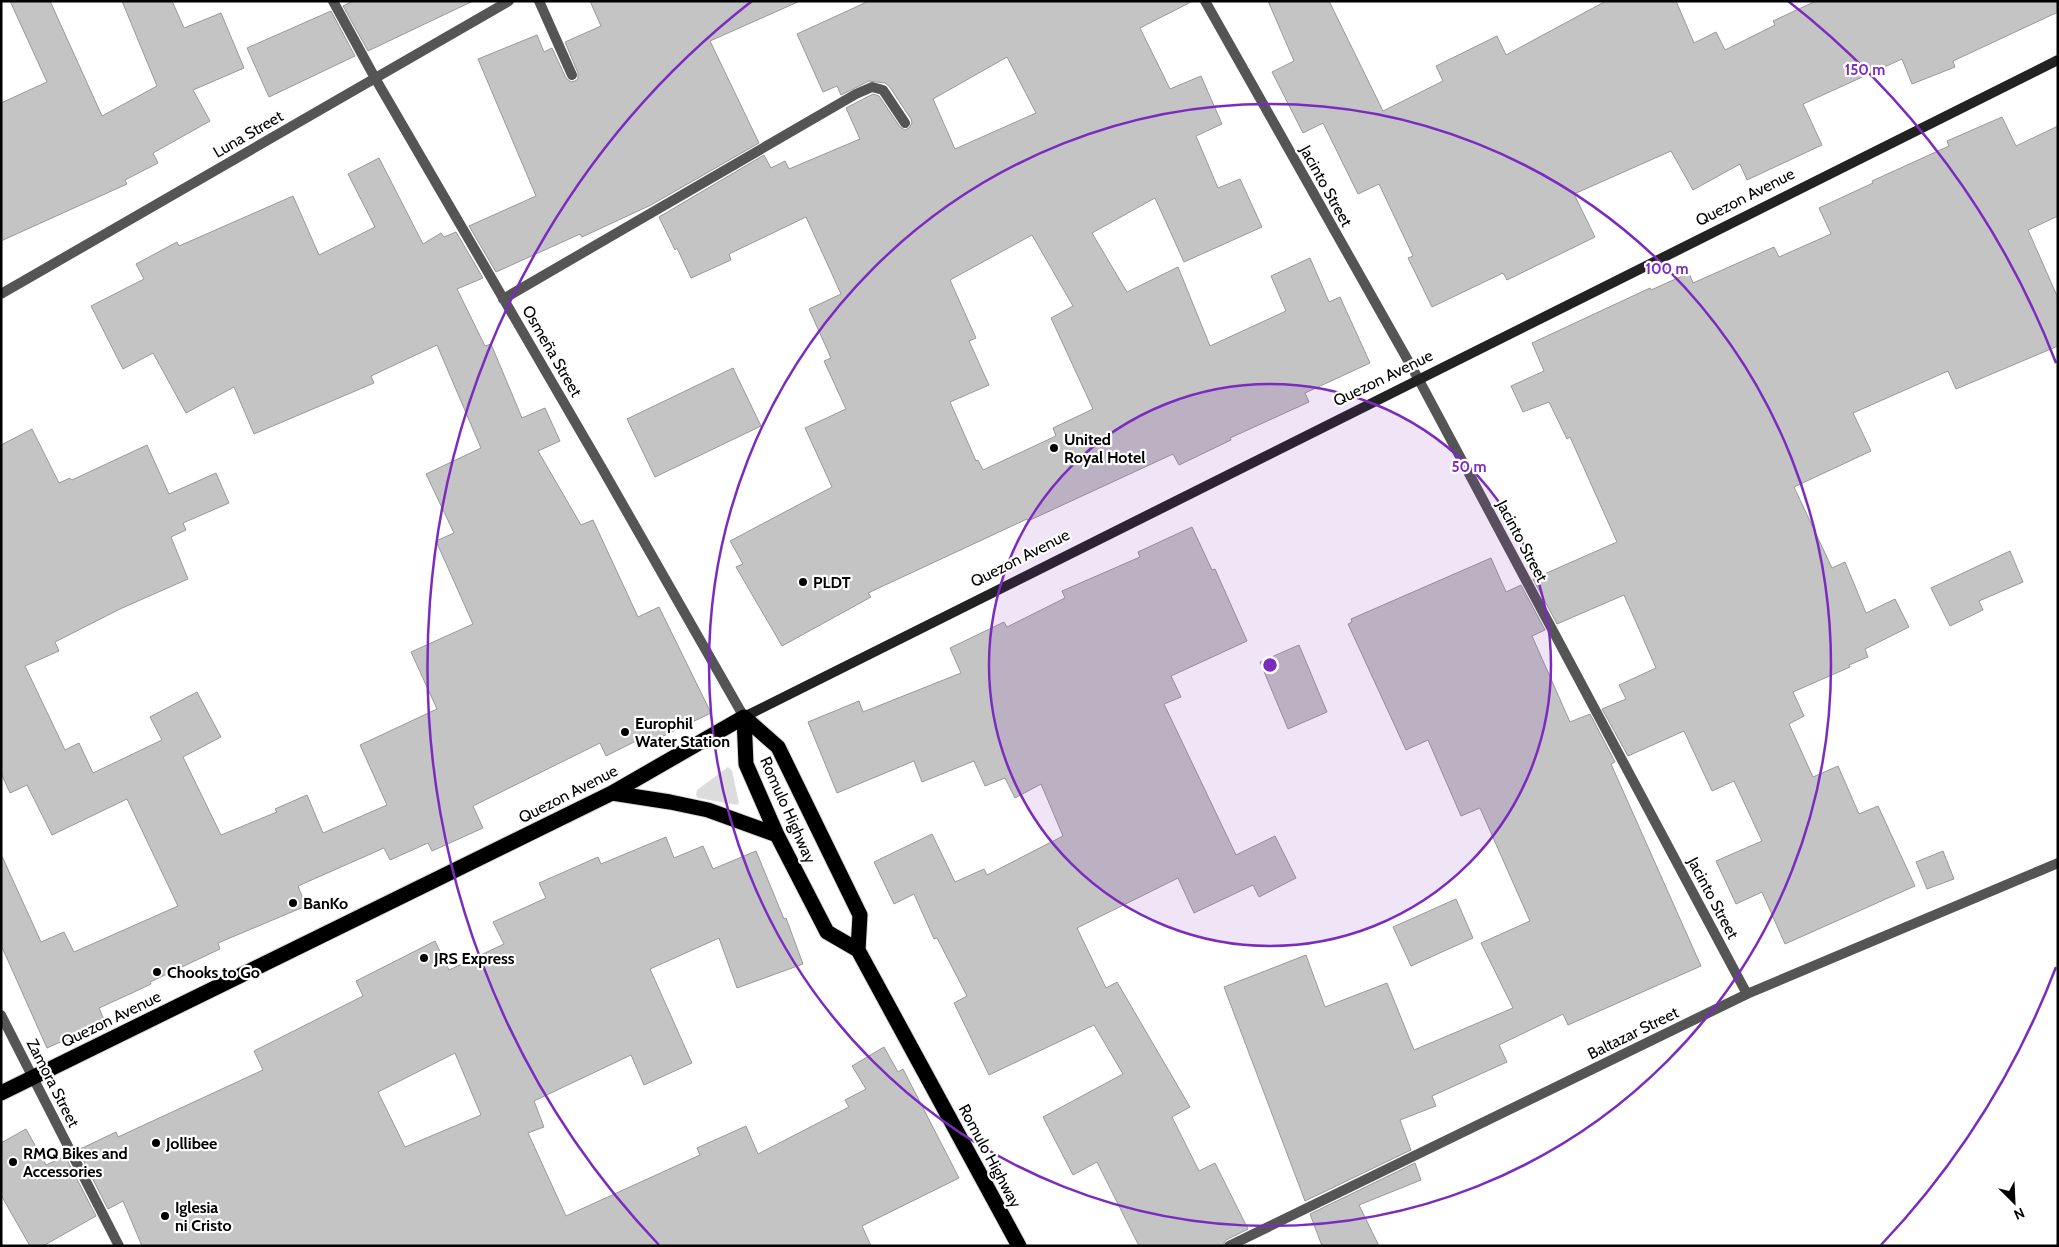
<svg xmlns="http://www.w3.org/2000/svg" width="2059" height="1247" font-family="Cabin,sans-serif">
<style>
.green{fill:#dcdcdc}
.building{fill:#c4c4c4;stroke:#999;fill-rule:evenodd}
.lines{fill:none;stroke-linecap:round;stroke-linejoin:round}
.highway-casing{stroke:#dbdbdb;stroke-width:17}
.lane{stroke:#555;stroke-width:10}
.street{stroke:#555;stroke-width:10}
.secondary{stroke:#222;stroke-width:10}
.highway{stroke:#000;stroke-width:15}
.ring{fill:none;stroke:#7b2cbf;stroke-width:2.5}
.poi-dot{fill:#000;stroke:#fff;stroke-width:2}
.labels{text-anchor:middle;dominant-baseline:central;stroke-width:4.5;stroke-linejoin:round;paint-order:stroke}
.street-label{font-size:16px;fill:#000;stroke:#fff}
.poi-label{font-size:16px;font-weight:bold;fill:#000;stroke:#fff;text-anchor:start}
.centre{fill:#7b2cbf;stroke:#fff;stroke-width:2.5}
.ring-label{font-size:15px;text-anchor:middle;font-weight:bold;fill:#7b2cbf;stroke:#fff;stroke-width:4.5;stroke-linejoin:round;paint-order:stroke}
</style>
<rect width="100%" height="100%" fill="#fff"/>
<path class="green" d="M 728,767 L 732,771 L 739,803 L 737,805 L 698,798 L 696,795 L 697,790 Z"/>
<path class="building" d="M 10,1 L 50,1 L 102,116 L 157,86 L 122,1 L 172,1 L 184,28 L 221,13 L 244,68 L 193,90 L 210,121 L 153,153 L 158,163 L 125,180 L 127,184 L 1,241 L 1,103 L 47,82 Z
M 353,1 L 473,1 L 368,51 L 343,6 Z
M 590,1 L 800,1 L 710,41 L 759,143 L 651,205 L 582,237 L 580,234 L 496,272 L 469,226 L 536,196 L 478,59 L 537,35 L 544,52 L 552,48 L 566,78 L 571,82 L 575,81 L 578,79 L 578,73 L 565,42 L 601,26 Z
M 869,1 L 1193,1 L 1140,28 L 1170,89 L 1201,76 L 1222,124 L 1196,136 L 1218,188 L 1240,179 L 1262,227 L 1184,262 L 1155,198 L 1092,233 L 1127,292 L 1178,267 L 1210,346 L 1286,311 L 1271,276 L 1310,258 L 1329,302 L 1340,297 L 1370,363 L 1305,393 L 1309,402 L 1230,438 L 1231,440 L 1179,465 L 1173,454 L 1028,521 L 1027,519 L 868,593 L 871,597 L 782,646 L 736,567 L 743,564 L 730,541 L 832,487 L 805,428 L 846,409 L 824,361 L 831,358 L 809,309 L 841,294 L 806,217 L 729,254 L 731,260 L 691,278 L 677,248 L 675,250 L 659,217 L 764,155 L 771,168 L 785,161 L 789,169 L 860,139 L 846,108 L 873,94 L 879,96 L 900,127 L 905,130 L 909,128 L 912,123 L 911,119 L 889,86 L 885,83 L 869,81 L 841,95 L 837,86 L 823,92 L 797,34 ZM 1007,57 L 1036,113 L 955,149 L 933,99 ZM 1032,235 L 1073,306 L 1051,318 L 1093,409 L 1053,428 L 1056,436 L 983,470 L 978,460 L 976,461 L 950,402 L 989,385 L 969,341 L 976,338 L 950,280 Z
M 1268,1 L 1329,1 L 1383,111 L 1443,81 L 1436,66 L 1497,36 L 1506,55 L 1606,1 L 1676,1 L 1694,43 L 1716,32 L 1725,50 L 1775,25 L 1773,21 L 1816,1 L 2058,1 L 2058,12 L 1953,61 L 1955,67 L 1912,84 L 1902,59 L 1803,104 L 1822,145 L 1747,180 L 1740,164 L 1693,190 L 1671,151 L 1574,194 L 1595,237 L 1507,280 L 1503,273 L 1432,307 L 1408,258 L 1413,256 L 1379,184 L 1358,194 L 1323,123 L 1303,133 L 1272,72 L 1294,61 Z
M 331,11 L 355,56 L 269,97 L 247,48 Z
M 2002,117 L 2016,146 L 2058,126 L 2058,216 L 2028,230 L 2058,298 L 2058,346 L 1956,389 L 1948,371 L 1853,413 L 1871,451 L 1794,487 L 1832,568 L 1845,562 L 1866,613 L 1895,599 L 1909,627 L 1865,649 L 1868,657 L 1849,665 L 1850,667 L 1793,692 L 1804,716 L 1789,724 L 1813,777 L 1838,766 L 1859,814 L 1878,806 L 1915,886 L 1785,944 L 1762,892 L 1736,904 L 1716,861 L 1762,841 L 1734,781 L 1712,791 L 1684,731 L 1628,756 L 1602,709 L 1626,699 L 1619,685 L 1656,668 L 1624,595 L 1557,624 L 1533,579 L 1617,542 L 1570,437 L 1567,439 L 1549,402 L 1523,412 L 1511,386 L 1544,371 L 1532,343 L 1650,288 L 1651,290 L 1689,273 L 1693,283 L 1774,247 L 1779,257 L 1831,234 L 1819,208 L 1873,183 L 1872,181 L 1949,146 L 1947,141 Z
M 379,158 L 423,244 L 441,233 L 444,237 L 456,232 L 483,278 L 457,289 L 485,346 L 491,344 L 522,418 L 545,408 L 560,441 L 538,451 L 581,525 L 593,520 L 638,617 L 659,607 L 711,713 L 653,741 L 650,734 L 606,756 L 600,743 L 473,806 L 483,828 L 432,851 L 428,843 L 390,860 L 384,848 L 298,886 L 306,906 L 218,943 L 220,949 L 150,982 L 151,984 L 132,993 L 99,1008 L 105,1022 L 47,1048 L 1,945 L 1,854 L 41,942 L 64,932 L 74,952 L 178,906 L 127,799 L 52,835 L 27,785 L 10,793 L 1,773 L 1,445 L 32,429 L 59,483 L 70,478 L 72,480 L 147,445 L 169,494 L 216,473 L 229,503 L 183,523 L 186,530 L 171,537 L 188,579 L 120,609 L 55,642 L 59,651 L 25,666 L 65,750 L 79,743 L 93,773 L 162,740 L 150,717 L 197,692 L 221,737 L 183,757 L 221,835 L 277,812 L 275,809 L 307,795 L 323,833 L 387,805 L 360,745 L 437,709 L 411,652 L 473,624 L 436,541 L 454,533 L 426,474 L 481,448 L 437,345 L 371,376 L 374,383 L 254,434 L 234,387 L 186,413 L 153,353 L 123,369 L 91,306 L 144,279 L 136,264 L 177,242 L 179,246 L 293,196 L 319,255 L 375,227 L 348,174 Z
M 733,368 L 761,426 L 655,477 L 627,419 Z
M 1192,527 L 1212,570 L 1215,569 L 1247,641 L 1171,676 L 1181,697 L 1164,704 L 1236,855 L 1275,836 L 1296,878 L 1259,897 L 1253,885 L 1194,913 L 1178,878 L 1077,928 L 1106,988 L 1117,982 L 1190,1107 L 1172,1117 L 1199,1171 L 1215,1163 L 1248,1229 L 1226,1240 L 1222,1246 L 1139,1246 L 1097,1162 L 1073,1175 L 1043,1117 L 1123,1074 L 1094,1025 L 989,1075 L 954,1003 L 967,996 L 937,938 L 934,939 L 914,894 L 894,904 L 874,862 L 932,834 L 955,882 L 984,869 L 987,875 L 1063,836 L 1041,784 L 1015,798 L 1005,778 L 985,786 L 974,761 L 922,782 L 914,761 L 837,793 L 808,722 L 859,701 L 863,712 L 961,673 L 950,648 L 1004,622 L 1007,627 L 1065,598 L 1062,591 L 1140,557 L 1138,552 Z
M 2010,551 L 2023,582 L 1979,601 L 1983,610 L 1950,626 L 1931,588 Z
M 1491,558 L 1506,592 L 1521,585 L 1545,630 L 1532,636 L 1570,722 L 1590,714 L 1615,762 L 1611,764 L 1701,966 L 1568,1025 L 1563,1014 L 1499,1045 L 1507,1062 L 1432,1096 L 1436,1106 L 1400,1120 L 1411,1150 L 1305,1201 L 1224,987 L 1306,955 L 1325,1007 L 1387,983 L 1414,1050 L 1513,1008 L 1481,943 L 1530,921 L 1480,808 L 1461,816 L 1428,740 L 1406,750 L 1348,624 L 1352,622 L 1351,619 Z
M 1299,645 L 1327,712 L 1288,729 L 1260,662 Z
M 666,837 L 674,858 L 703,846 L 713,869 L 756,851 L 784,919 L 786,918 L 803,964 L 737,988 L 719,938 L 650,969 L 692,1063 L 644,1085 L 631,1055 L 534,1101 L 544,1127 L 528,1133 L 566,1216 L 700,1155 L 697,1148 L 746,1126 L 758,1154 L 849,1107 L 845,1100 L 866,1089 L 852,1066 L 884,1047 L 898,1072 L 903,1069 L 959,1178 L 862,1226 L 871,1246 L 142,1246 L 123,1201 L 108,1209 L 78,1150 L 116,1132 L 118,1137 L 263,1070 L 254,1051 L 363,996 L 356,981 L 435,941 L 449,970 L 504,944 L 493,922 L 546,898 L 539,883 L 598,857 L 601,864 ZM 455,1053 L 481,1115 L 405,1147 L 378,1092 Z
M 1943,851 L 1954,879 L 1927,889 L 1916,862 Z
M 1456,899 L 1473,938 L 1411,966 L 1393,927 Z
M 26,1129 L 46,1165 L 65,1156 L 96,1216 L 43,1246 L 30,1246 L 1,1195 L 1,1143 Z
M 1415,1163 L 1421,1180 L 1359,1205 L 1379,1246 L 1322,1246 L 1310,1214 Z"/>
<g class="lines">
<defs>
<path id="highway" d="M 744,717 L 746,764 L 777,835 L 827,932 L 858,950 L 1019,1246
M 744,717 L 778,747 L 860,915 L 858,950
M 612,793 L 670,802 L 708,810 L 777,835
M 1,1093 L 612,793 L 744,717"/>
</defs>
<use href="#highway" class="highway-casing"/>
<path class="lane" d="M 539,1 L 572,75"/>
<path class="street" d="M 333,1 L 375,78 L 603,470 L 744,717
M 1205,1 L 1419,380 L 1747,994
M 1,294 L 509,1
M 503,299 L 856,94 L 872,87 L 883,90 L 905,123
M 1,1015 L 119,1246
M 1229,1246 L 1747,994 L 2058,863"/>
<path class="secondary" d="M 744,717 L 2058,60"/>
<use href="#highway" class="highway"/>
</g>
<circle cx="1270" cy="665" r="281" fill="#7b2cbf" fill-opacity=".12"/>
<g class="ring">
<circle cx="1270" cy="665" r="281"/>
<circle cx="1270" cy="665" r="561"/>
<path d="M2056 967A842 842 0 0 1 1881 1245M659 1245A842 842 0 0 1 752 1M1788 1A842 842 0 0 1 2056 363"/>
</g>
<g class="poi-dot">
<circle cx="1054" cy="448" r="5"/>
<circle cx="803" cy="582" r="5"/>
<circle cx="625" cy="732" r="5"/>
<circle cx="293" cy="903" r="5"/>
<circle cx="424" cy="958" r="5"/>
<circle cx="157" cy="972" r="5"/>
<circle cx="156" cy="1143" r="5"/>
<circle cx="13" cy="1162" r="5"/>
<circle cx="165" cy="1216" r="5"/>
</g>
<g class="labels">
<g class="street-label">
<text transform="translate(248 134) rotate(-30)">Luna Street</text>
<text transform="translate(1326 186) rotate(61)">Jacinto Street</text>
<text transform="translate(1745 197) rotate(-27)">Quezon Avenue</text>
<text transform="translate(552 351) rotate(60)">Osmeña Street</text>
<text transform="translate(1383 378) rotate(-26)">Quezon Avenue</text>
<text transform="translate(1522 541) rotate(62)">Jacinto Street</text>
<text transform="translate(1020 558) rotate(-27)">Quezon Avenue</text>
<text transform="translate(568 794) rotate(-27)">Quezon Avenue</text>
<text transform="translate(788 810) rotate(66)">Romulo Highway</text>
<text transform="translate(1713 898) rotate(62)">Jacinto Street</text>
<text transform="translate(111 1019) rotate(-26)">Quezon Avenue</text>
<text transform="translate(1633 1033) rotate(-26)">Baltazar Street</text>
<text transform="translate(53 1083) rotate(63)">Zamora Street</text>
<text transform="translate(990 1156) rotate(62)">Romulo Highway</text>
</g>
<g class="poi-label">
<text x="1064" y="439">United<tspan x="1064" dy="18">Royal Hotel</tspan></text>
<text x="813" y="582">PLDT</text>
<text x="635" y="723">Europhil<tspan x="635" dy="18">Water Station</tspan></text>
<text x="303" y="903">BanKo</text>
<text x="434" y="958">JRS Express</text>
<text x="167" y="972">Chooks to Go</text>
<text x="166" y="1143">Jollibee</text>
<text x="23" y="1153">RMQ Bikes and<tspan x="23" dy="18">Accessories</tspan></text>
<text x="175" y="1207">Iglesia<tspan x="175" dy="18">ni Cristo</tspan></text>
</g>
</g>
<circle cx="1270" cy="665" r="8" class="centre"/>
<g class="ring-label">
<text x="1865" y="75">150 m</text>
<text x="1667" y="274">100 m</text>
<text x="1469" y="472">50 m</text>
</g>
<rect width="2059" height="1247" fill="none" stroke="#000000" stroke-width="5"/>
<g transform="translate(2014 1202) rotate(156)" stroke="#ffffff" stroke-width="4" paint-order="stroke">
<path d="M0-4L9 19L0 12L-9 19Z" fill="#000000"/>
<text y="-8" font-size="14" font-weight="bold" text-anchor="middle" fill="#000000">N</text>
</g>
</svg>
